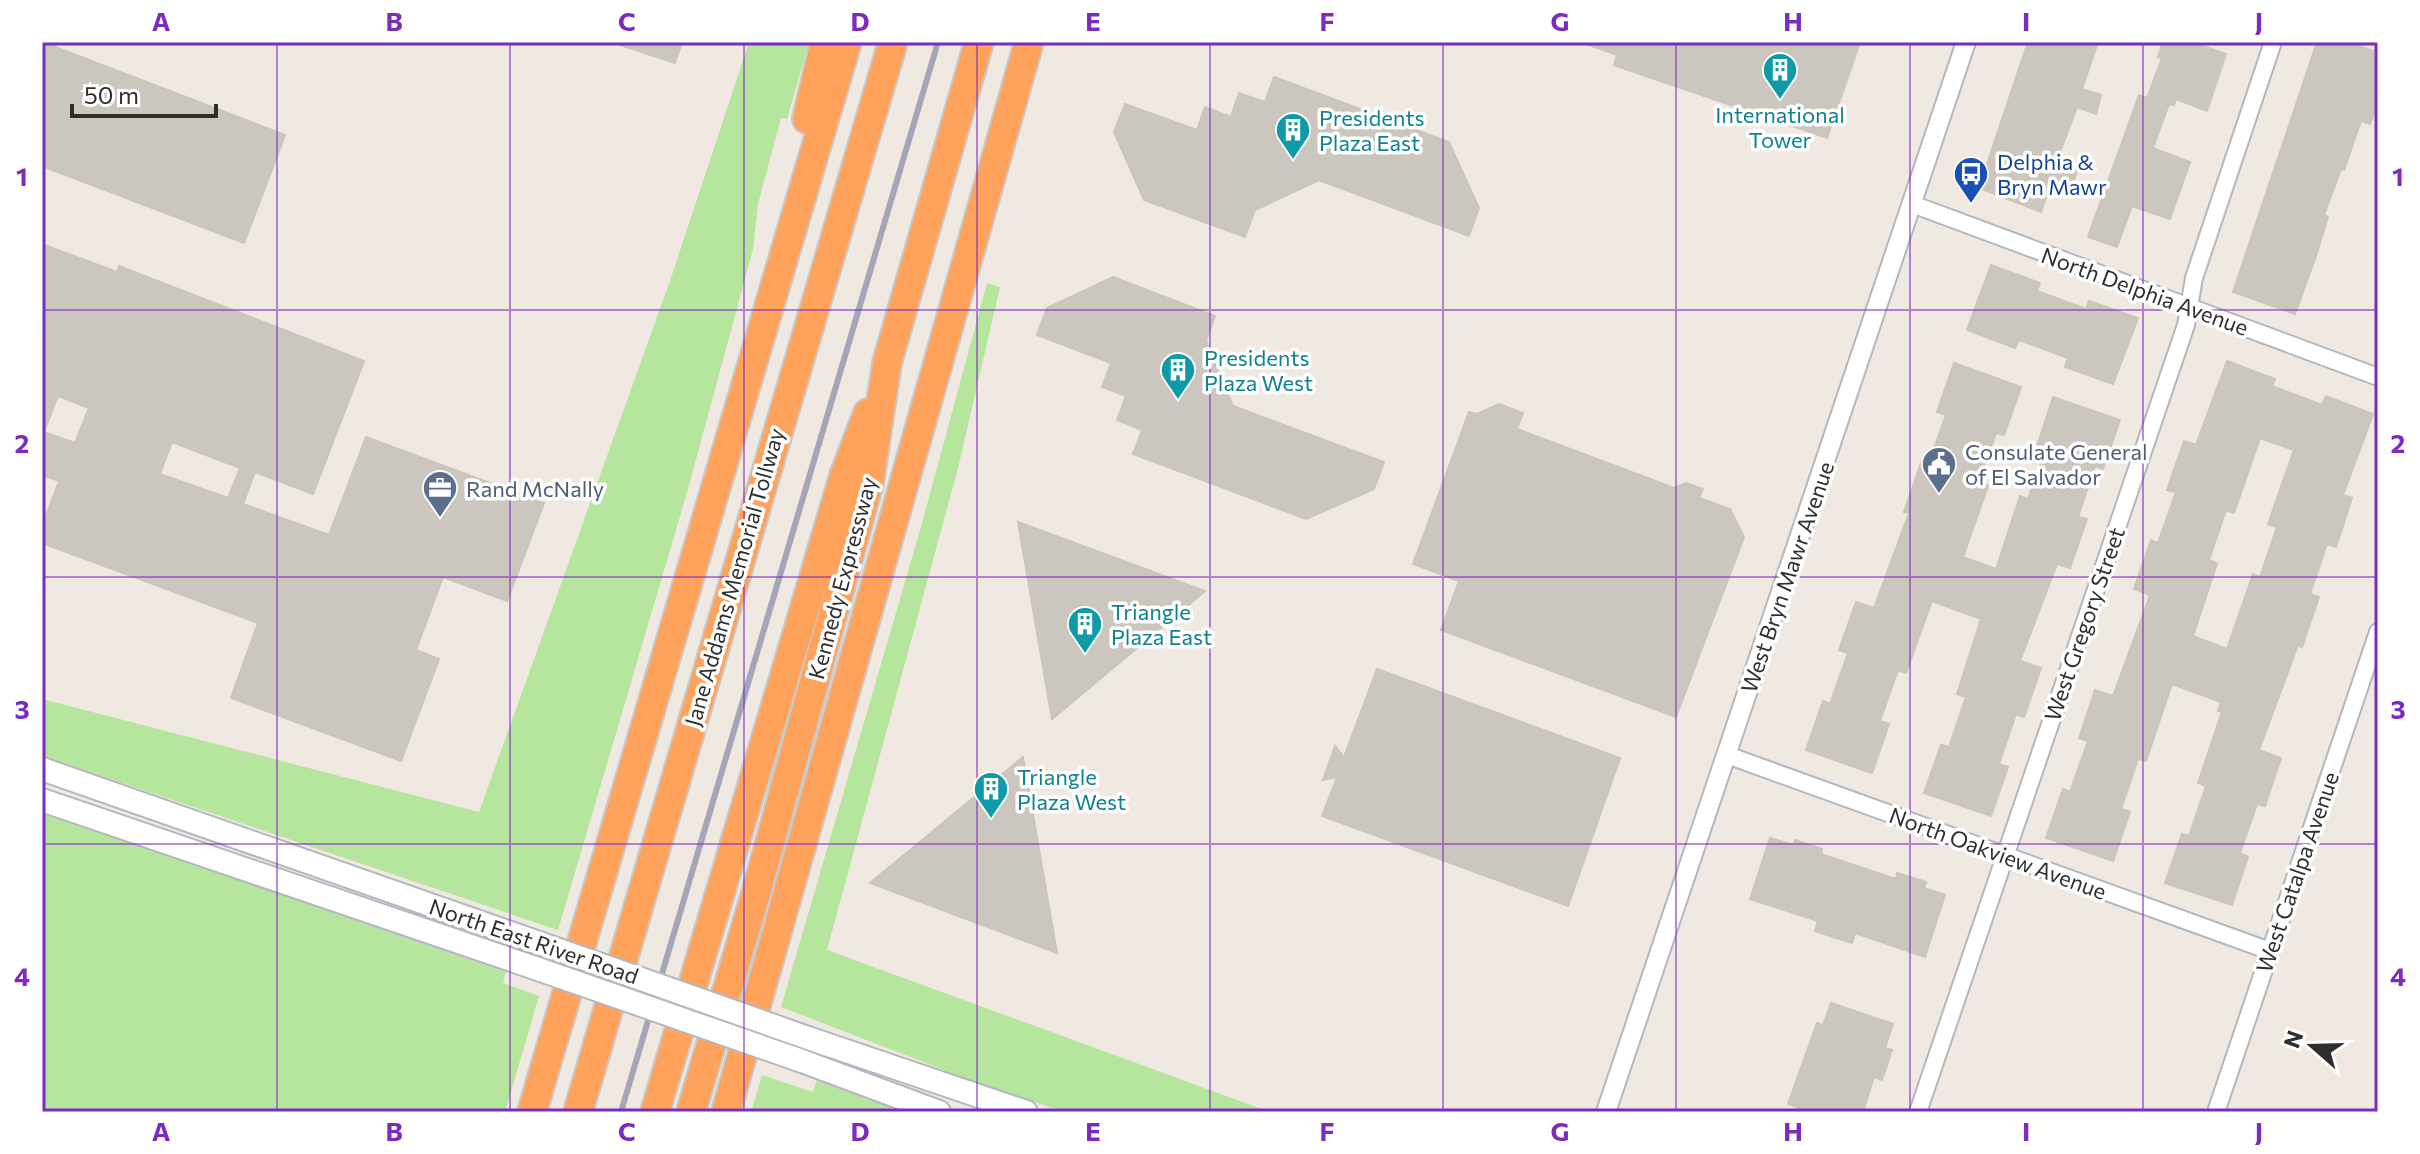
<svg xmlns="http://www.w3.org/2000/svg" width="2420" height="1154" font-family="Commissioner,sans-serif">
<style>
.green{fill:#b6e59e}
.building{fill:#cbc7bf;stroke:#cbc5ba;stroke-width:2;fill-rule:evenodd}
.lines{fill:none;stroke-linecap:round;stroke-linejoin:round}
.minor-casing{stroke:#b4b7c1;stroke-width:20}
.tertiary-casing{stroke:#b4b7c1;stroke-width:22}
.secondary-casing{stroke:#b4b7c1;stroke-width:26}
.motorway-casing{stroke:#c9c9c9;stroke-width:32}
.minor{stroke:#fff;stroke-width:16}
.tertiary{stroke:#fff;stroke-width:18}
.secondary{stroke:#fff;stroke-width:22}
.motorway{stroke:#ffa35c;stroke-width:28}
.rail{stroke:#a3a6b8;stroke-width:6}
.secondary-bridge-casing{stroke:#b4b7c1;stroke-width:26;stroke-linecap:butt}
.secondary-bridge{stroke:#fff;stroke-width:22}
.grid{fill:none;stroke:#7b2cbf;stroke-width:2;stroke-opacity:0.55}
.labels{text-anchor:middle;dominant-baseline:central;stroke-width:7;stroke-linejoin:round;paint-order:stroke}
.culture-label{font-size:22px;fill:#0d838f;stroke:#fff;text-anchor:start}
.transit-label{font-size:22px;fill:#164399;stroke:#fff;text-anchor:start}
.street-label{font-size:22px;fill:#2e2e2e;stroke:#fff}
.service-label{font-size:22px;fill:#4e5e75;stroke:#fff;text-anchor:start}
.neatline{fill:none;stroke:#7b2cbf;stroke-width:3}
.grid-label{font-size:26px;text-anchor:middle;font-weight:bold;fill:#7b2cbf}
</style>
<rect width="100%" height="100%" fill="#efe9e1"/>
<path class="green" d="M 749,42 L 809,42 L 787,119 L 781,118 L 758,204 L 753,249 L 688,489 L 558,930 L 42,756 L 42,699 L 479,812 L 670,281 Z
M 987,283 L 1000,287 L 958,468 L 827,950 L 1270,1112 L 1066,1112 L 993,1089 L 781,1007 L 921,527 Z
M 42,812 L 506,972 L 503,983 L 539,996 L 505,1112 L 42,1112 Z
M 762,1075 L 813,1092 L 817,1080 L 903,1112 L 751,1112 Z"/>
<path class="building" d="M 42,42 L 285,135 L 244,243 L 42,166 Z
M 620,42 L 682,42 L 675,63 L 620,45 Z
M 1587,42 L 1860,42 L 1827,138 L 1614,65 L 1617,55 L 1586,44 Z
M 2028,42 L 2098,42 L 2082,89 L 2101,95 L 2096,114 L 2077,107 L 2059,155 L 2058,161 L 2078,168 L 2071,188 L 2052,181 L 2041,212 L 1979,188 Z
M 2163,42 L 2192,42 L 2226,54 L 2207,111 L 2176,99 L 2174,105 L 2169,104 L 2153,148 L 2190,162 L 2170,219 L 2132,206 L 2117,247 L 2088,237 L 2139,95 L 2147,98 L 2162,58 L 2158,57 Z
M 2317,42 L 2349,42 L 2378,53 L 2378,102 L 2370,124 L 2361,121 L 2344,170 L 2341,169 L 2324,215 L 2328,217 L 2317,253 L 2295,314 L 2233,292 Z
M 1274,77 L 1449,142 L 1479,208 L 1469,236 L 1319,180 L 1255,210 L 1245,237 L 1144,200 L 1114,132 L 1125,104 L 1197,130 L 1205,107 L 1231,117 L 1239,93 L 1265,102 Z
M 42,244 L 117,272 L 119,266 L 364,361 L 313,494 L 255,472 L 243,504 L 329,535 L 366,437 L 544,503 L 507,601 L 443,577 L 416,650 L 439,659 L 401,761 L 231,698 L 258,623 L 42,543 L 42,527 L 59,481 L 42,475 ZM 58,396 L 89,408 L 75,443 L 44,432 ZM 172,442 L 240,468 L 228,498 L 160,474 Z
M 1991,265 L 2040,283 L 2037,291 L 2086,309 L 2089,301 L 2138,318 L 2113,384 L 2065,367 L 2068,358 L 2019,340 L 2015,348 L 1967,330 Z
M 1113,277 L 1215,316 L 1206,341 L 1233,406 L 1384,462 L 1374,489 L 1306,519 L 1133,454 L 1142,430 L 1117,420 L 1126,396 L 1102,387 L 1111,363 L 1037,335 L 1047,308 Z
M 2227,361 L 2275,379 L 2272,386 L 2322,405 L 2326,396 L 2373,414 L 2343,495 L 2352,498 L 2336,547 L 2327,544 L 2310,594 L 2319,597 L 2302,647 L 2298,645 L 2259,750 L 2281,758 L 2265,806 L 2257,804 L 2240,853 L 2248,857 L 2232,905 L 2165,883 L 2182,834 L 2189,836 L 2206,786 L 2198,783 L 2222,712 L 2218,711 L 2221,702 L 2172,684 L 2146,761 L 2138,759 L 2121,809 L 2130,812 L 2113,861 L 2046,838 L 2063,789 L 2070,792 L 2088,741 L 2079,738 L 2095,690 L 2113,696 L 2150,595 L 2134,589 L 2151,540 L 2158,543 L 2176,492 L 2167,490 L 2184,441 L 2196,445 ZM 2260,438 L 2294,450 L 2268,524 L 2277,527 L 2260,577 L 2253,574 L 2227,649 L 2193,636 L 2217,563 L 2209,560 L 2226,510 L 2234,513 Z
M 1954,363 L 2021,387 L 2004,435 L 1996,433 L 1979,482 L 1988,486 L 1963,557 L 1996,569 L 2020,496 L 2028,499 L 2046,449 L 2037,446 L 2053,397 L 2120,420 L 2103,469 L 2095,466 L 2078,517 L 2087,519 L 2070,568 L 2057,564 L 2020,661 L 2041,668 L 2024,717 L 2016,714 L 1999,764 L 2008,767 L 1991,816 L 1924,793 L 1941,745 L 1949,747 L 1966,697 L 1957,694 L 1981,619 L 1932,601 L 1906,673 L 1898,670 L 1880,721 L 1889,724 L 1872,773 L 1806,750 L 1823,701 L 1830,704 L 1848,653 L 1839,650 L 1856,602 L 1874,608 L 1909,513 L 1904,512 L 1921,463 L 1928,465 L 1946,415 L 1937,412 Z
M 1499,404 L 1523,413 L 1517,429 L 1674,488 L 1686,483 L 1703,489 L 1699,498 L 1730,509 L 1744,537 L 1676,717 L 1441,630 L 1459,581 L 1413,564 L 1469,412 L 1477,414 Z
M 1018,522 L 1205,591 L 1052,719 Z
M 1377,669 L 1620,758 L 1568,906 L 1322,816 L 1337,777 L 1323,780 L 1335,746 L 1344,757 Z
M 1023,757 L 1057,953 L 870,883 Z
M 1770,838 L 1793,845 L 1795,840 L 1822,849 L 1821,854 L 1896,879 L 1897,873 L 1926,882 L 1924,888 L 1945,895 L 1925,957 L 1855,933 L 1852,943 L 1815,931 L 1818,921 L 1750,899 Z
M 1831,1003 L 1893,1024 L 1885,1048 L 1892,1050 L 1882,1080 L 1874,1077 L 1863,1112 L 1796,1112 L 1798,1107 L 1788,1104 L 1817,1023 L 1823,1025 Z"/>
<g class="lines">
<defs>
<path id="minor" d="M 1912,204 L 2378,377
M 1727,755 L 2270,951
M 1918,1112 L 2186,325 L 2194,278 L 2273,42
M 2216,1112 L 2378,632"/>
<path id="tertiary" d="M 1606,1112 L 1966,42"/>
<path id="secondary" d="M 42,769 L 542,944
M 42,800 L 535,968
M 808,1038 L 1026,1112
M 802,1061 L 939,1112"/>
<path id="motorway" d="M 807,119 L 825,42
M 532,1112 L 847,42
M 578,1112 L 893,42
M 655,1112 L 844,476 L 868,413
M 691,1112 L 756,893 L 869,483 L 887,363 L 979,42
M 726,1112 L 1029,42"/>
</defs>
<use href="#minor" class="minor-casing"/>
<use href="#tertiary" class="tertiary-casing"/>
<use href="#secondary" class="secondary-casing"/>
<use href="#motorway" class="motorway-casing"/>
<use href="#minor" class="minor"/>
<use href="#tertiary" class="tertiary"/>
<use href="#secondary" class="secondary"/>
<use href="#motorway" class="motorway"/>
<path class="rail" d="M 621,1112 L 938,42"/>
<defs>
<path id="secondary-bridge" d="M 542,944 L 808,1038
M 535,968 L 802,1061"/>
</defs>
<use href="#secondary-bridge" class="secondary-bridge-casing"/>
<use href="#secondary-bridge" class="secondary-bridge"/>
</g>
<path class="grid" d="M 277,42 L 277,1112M 510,42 L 510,1112M 744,42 L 744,1112M 977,42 L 977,1112M 1210,42 L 1210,1112M 1443,42 L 1443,1112M 1676,42 L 1676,1112M 1910,42 L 1910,1112M 2143,42 L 2143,1112M 42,310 L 2378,310M 42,577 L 2378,577M 42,844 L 2378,844"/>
<defs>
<symbol id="building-pin" viewBox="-11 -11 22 30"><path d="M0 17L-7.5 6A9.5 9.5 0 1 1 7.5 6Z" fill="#0f9aa8" stroke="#fff"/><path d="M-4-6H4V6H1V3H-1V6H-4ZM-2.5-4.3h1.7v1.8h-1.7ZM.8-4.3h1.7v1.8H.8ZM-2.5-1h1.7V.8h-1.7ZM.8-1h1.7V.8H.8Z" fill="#fff"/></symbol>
<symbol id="bus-pin" viewBox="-11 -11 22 30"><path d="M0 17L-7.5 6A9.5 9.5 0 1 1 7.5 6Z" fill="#1a4fb4" stroke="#fff"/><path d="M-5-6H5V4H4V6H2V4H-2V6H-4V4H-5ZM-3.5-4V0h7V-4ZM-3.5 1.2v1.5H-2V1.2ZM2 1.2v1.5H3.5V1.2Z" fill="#fff"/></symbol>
<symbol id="civic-pin" viewBox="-11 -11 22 30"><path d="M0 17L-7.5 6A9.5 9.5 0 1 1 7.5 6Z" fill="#5c6f8a" stroke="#fff"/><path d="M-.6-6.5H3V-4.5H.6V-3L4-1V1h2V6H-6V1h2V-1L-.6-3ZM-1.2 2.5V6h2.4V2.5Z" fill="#fff"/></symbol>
<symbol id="office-pin" viewBox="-11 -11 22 30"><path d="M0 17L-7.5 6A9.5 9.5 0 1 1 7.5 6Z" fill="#5c6f8a" stroke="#fff"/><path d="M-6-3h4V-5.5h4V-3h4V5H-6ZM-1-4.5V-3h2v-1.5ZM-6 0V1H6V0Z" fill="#fff"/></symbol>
</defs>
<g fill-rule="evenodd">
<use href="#building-pin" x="1760" y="50" width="40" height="54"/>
<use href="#building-pin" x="1273" y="110" width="40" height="54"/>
<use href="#bus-pin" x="1951" y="154" width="40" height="54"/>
<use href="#building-pin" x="1158" y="350" width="40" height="54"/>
<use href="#civic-pin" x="1919" y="444" width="40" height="54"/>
<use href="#office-pin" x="420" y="468" width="40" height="54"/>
<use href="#building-pin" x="1065" y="604" width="40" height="54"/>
<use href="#building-pin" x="971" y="769" width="40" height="54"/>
</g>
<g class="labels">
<g class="culture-label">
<text x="1780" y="114" text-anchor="middle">International<tspan x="1780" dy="25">Tower</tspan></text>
<text x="1319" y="117">Presidents<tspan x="1319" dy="25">Plaza East</tspan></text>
<text x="1204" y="357">Presidents<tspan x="1204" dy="25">Plaza West</tspan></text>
<text x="1111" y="611">Triangle<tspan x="1111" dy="25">Plaza East</tspan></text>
<text x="1017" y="776">Triangle<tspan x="1017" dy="25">Plaza West</tspan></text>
</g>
<g class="transit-label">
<text x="1997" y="161">Delphia &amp;<tspan x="1997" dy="25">Bryn Mawr</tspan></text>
</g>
<g class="street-label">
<text transform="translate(2145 291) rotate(20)">North Delphia Avenue</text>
<text transform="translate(734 577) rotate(-74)">Jane Addams Memorial Tollway</text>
<text transform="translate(1787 577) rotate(-71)">West Bryn Mawr Avenue</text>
<text transform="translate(842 578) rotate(-75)">Kennedy Expressway</text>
<text transform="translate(2084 624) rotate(-71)">West Gregory Street</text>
<text transform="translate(1998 853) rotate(20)">North Oakview Avenue</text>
<text transform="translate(2297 872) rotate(-71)">West Catalpa Avenue</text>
<text transform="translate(534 941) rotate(19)">North East River Road</text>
</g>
<g class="service-label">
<text x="1965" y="451">Consulate General<tspan x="1965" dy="25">of El Salvador</tspan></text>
<text x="466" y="488">Rand McNally</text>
</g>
</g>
<rect width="2420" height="1154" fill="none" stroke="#ffffff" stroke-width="88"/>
<g transform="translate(2312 1046) rotate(290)" stroke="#ffffff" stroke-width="6" paint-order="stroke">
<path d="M0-6L14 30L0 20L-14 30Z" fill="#2e2e2e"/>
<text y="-12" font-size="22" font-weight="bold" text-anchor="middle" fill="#2e2e2e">N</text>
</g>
<path d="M72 104v12h144v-12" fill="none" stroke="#2e2e2e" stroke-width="4"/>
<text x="84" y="104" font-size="24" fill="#2e2e2e" stroke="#ffffff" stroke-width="6" paint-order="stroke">50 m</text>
<rect x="44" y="44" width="2332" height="1066" class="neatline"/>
<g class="grid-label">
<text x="161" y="31">A</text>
<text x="394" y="31">B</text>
<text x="627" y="31">C</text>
<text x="860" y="31">D</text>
<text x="1093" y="31">E</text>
<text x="1327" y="31">F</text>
<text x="1560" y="31">G</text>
<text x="1793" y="31">H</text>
<text x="2026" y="31">I</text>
<text x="2259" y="31">J</text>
<text x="22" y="186">1</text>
<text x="2398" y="186">1</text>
<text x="22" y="453">2</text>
<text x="2398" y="453">2</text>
<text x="22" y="719">3</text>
<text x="2398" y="719">3</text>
<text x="22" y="986">4</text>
<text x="2398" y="986">4</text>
<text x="161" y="1141">A</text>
<text x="394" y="1141">B</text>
<text x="627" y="1141">C</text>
<text x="860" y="1141">D</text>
<text x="1093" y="1141">E</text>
<text x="1327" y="1141">F</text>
<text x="1560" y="1141">G</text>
<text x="1793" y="1141">H</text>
<text x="2026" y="1141">I</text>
<text x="2259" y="1141">J</text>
</g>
</svg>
